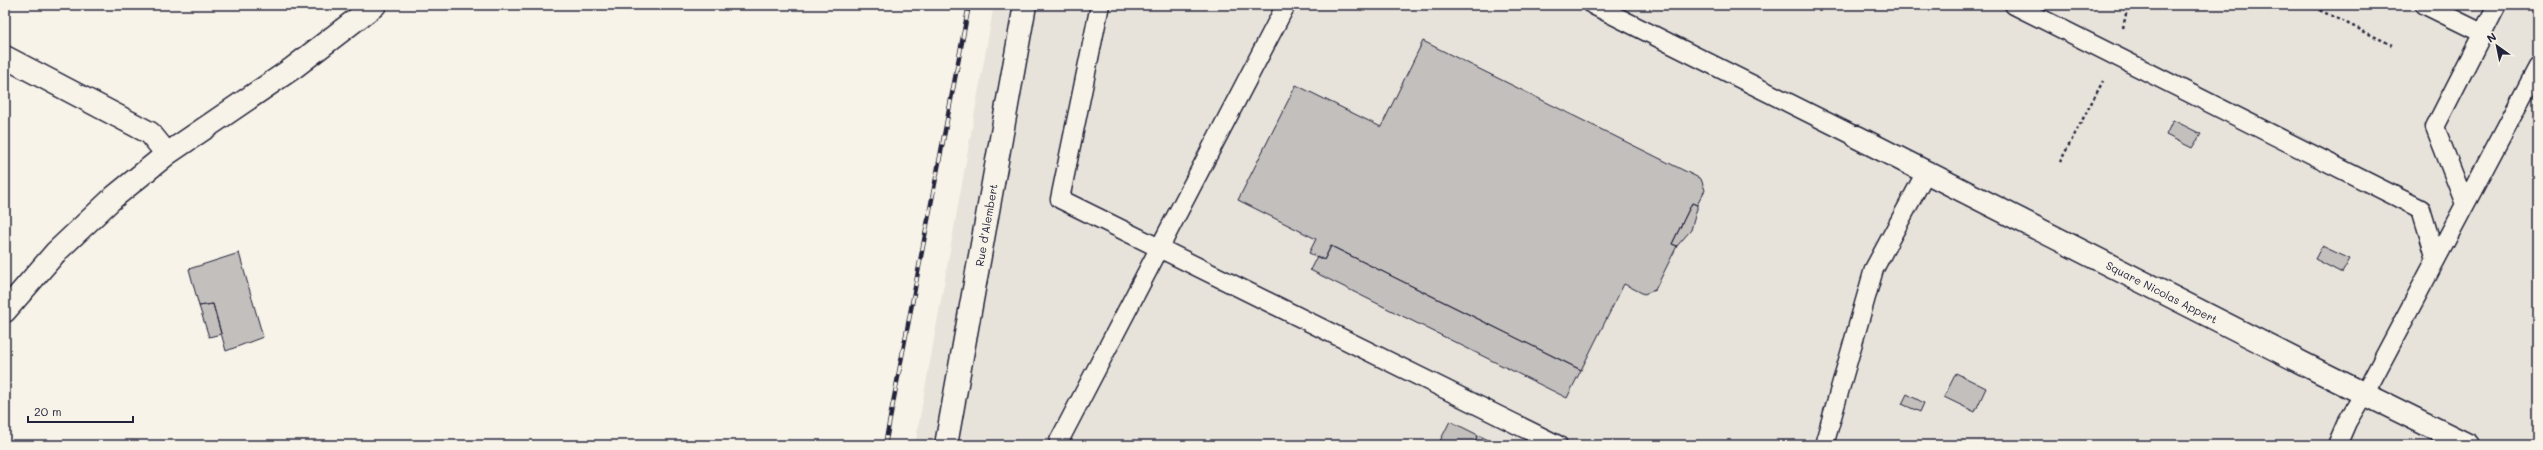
<svg xmlns="http://www.w3.org/2000/svg" width="2543" height="450" font-family="Mali,sans-serif">
<style>
.built{fill:#e7e3db}
.building{fill:#c2bfbd;stroke:#22223b}
.lines{fill:none;stroke-linecap:round;stroke-linejoin:round}
.lane-casing{stroke:#22223b;stroke-width:21}
.street-casing{stroke:#22223b;stroke-width:25}
.secondary-casing{stroke:#22223b;stroke-width:25}
.path{stroke:#22223b;stroke-width:2.5;stroke-dasharray:3 3;stroke-linecap:butt}
.lane{stroke:#f7f3e8;stroke-width:18}
.street{stroke:#f7f3e8;stroke-width:22}
.secondary{stroke:#f7f3e8;stroke-width:22}
.rail-casing{stroke:#22223b;stroke-width:4.5}
.rail{stroke:#f7f3e8;stroke-width:3;stroke-dasharray:9;stroke-linecap:butt}
.labels{text-anchor:middle;dominant-baseline:central;stroke-width:4;stroke-linejoin:round;paint-order:stroke}
.street-label{font-size:11px;fill:#22223b;stroke:#f7f3e8}
</style>
<rect width="100%" height="100%" fill="#f7f3e8"/>
<filter id="ink" filterUnits="userSpaceOnUse"><feTurbulence type="fractalNoise" baseFrequency=".025" numOctaves="2"/><feDisplacementMap in="SourceGraphic" scale="8" xChannelSelector="R" yChannelSelector="G"/><feConvolveMatrix kernelMatrix="1 2 1 2 8 2 1 2 1" color-interpolation-filters="sRGB"/></filter>
<g filter="url(#ink)">
<path class="built" d="M 994,5 L 2538,5 L 2538,445 L 915,445 Z"/>
<path class="building" d="M 1423,41 L 1701,179 L 1705,190 L 1697,205 L 1692,203 L 1672,244 L 1677,246 L 1655,290 L 1644,294 L 1624,284 L 1581,370 L 1331,246 L 1324,260 L 1309,253 L 1316,239 L 1238,200 L 1296,85 L 1381,127 Z
M 2173,120 L 2201,134 L 2192,148 L 2166,135 Z
M 1692,203 L 1697,205 L 1697,209 L 1691,230 L 1677,246 L 1672,244 Z
M 1331,246 L 1581,370 L 1567,398 L 1310,270 L 1317,256 L 1324,260 Z
M 2322,246 L 2350,259 L 2342,273 L 2315,259 Z
M 239,253 L 263,337 L 226,351 L 213,304 L 199,306 L 189,269 Z
M 213,304 L 221,334 L 209,337 L 199,306 Z
M 1956,373 L 1986,388 L 1975,412 L 1944,397 Z
M 1907,394 L 1924,403 L 1920,412 L 1902,404 Z
M 1450,421 L 1478,435 L 1473,445 L 1438,445 Z
M 1478,435 L 1499,445 L 1473,445 Z"/>
<g class="lines">
<defs>
<path id="lane" d="M 1100,5 L 1060,199 L 1558,445
M 1593,5 L 1857,137
M 2014,5 L 2421,209 L 2436,259
M 2425,5 L 2482,33
M 2465,204 L 2435,127 L 2497,5
M 1059,445 L 1059,441 L 1286,5
M 1824,445 L 1874,269 L 1926,172
M 2337,445 L 2347,422 L 2372,380 L 2538,67"/>
<path id="street" d="M 1857,137 L 2318,371 L 2468,445"/>
<path id="secondary" d="M 5,57 L 150,133 L 167,154
M 5,311 L 56,252 L 114,197 L 167,154 L 293,68 L 375,5
M 946,445 L 1025,5"/>
</defs>
<use href="#lane" class="lane-casing"/>
<use href="#street" class="street-casing"/>
<use href="#secondary" class="secondary-casing"/>
<path class="path" d="M 2309,5 L 2392,45
M 2535,5 L 2538,6
M 2123,28 L 2128,5
M 2060,162 L 2103,81"/>
<use href="#lane" class="lane"/>
<use href="#street" class="street"/>
<use href="#secondary" class="secondary"/>
<defs>
<path id="rail" d="M 885,445 L 969,5"/>
</defs>
<use href="#rail" class="rail-casing"/>
<use href="#rail" class="rail"/>
</g>
</g>
<g class="labels">
<g class="street-label">
<text transform="translate(986 225) rotate(-80)">Rue d’Alembert</text>
<text transform="translate(2162 292) rotate(27)">Square Nicolas Appert</text>
</g>
</g>
<rect width="2543" height="450" fill="none" stroke="#f7f3e8" stroke-width="20"/>
<rect x="10" y="10" width="2523" height="430" fill="none" stroke="#22223b" stroke-width="1.5" filter="url(#ink)"/>
<g transform="translate(2497 46) rotate(327)" stroke="#f7f3e8" stroke-width="3" paint-order="stroke">
<path d="M0-3L7 15L0 10L-7 15Z" fill="#22223b"/>
<text y="-6" font-size="11" font-weight="bold" text-anchor="middle" fill="#22223b">N</text>
</g>
<path d="M28 416v6h105v-6" fill="none" stroke="#22223b" stroke-width="2"/>
<text x="34" y="416" font-size="12" fill="#22223b" stroke="#f7f3e8" stroke-width="3" paint-order="stroke">20 m</text>
</svg>
